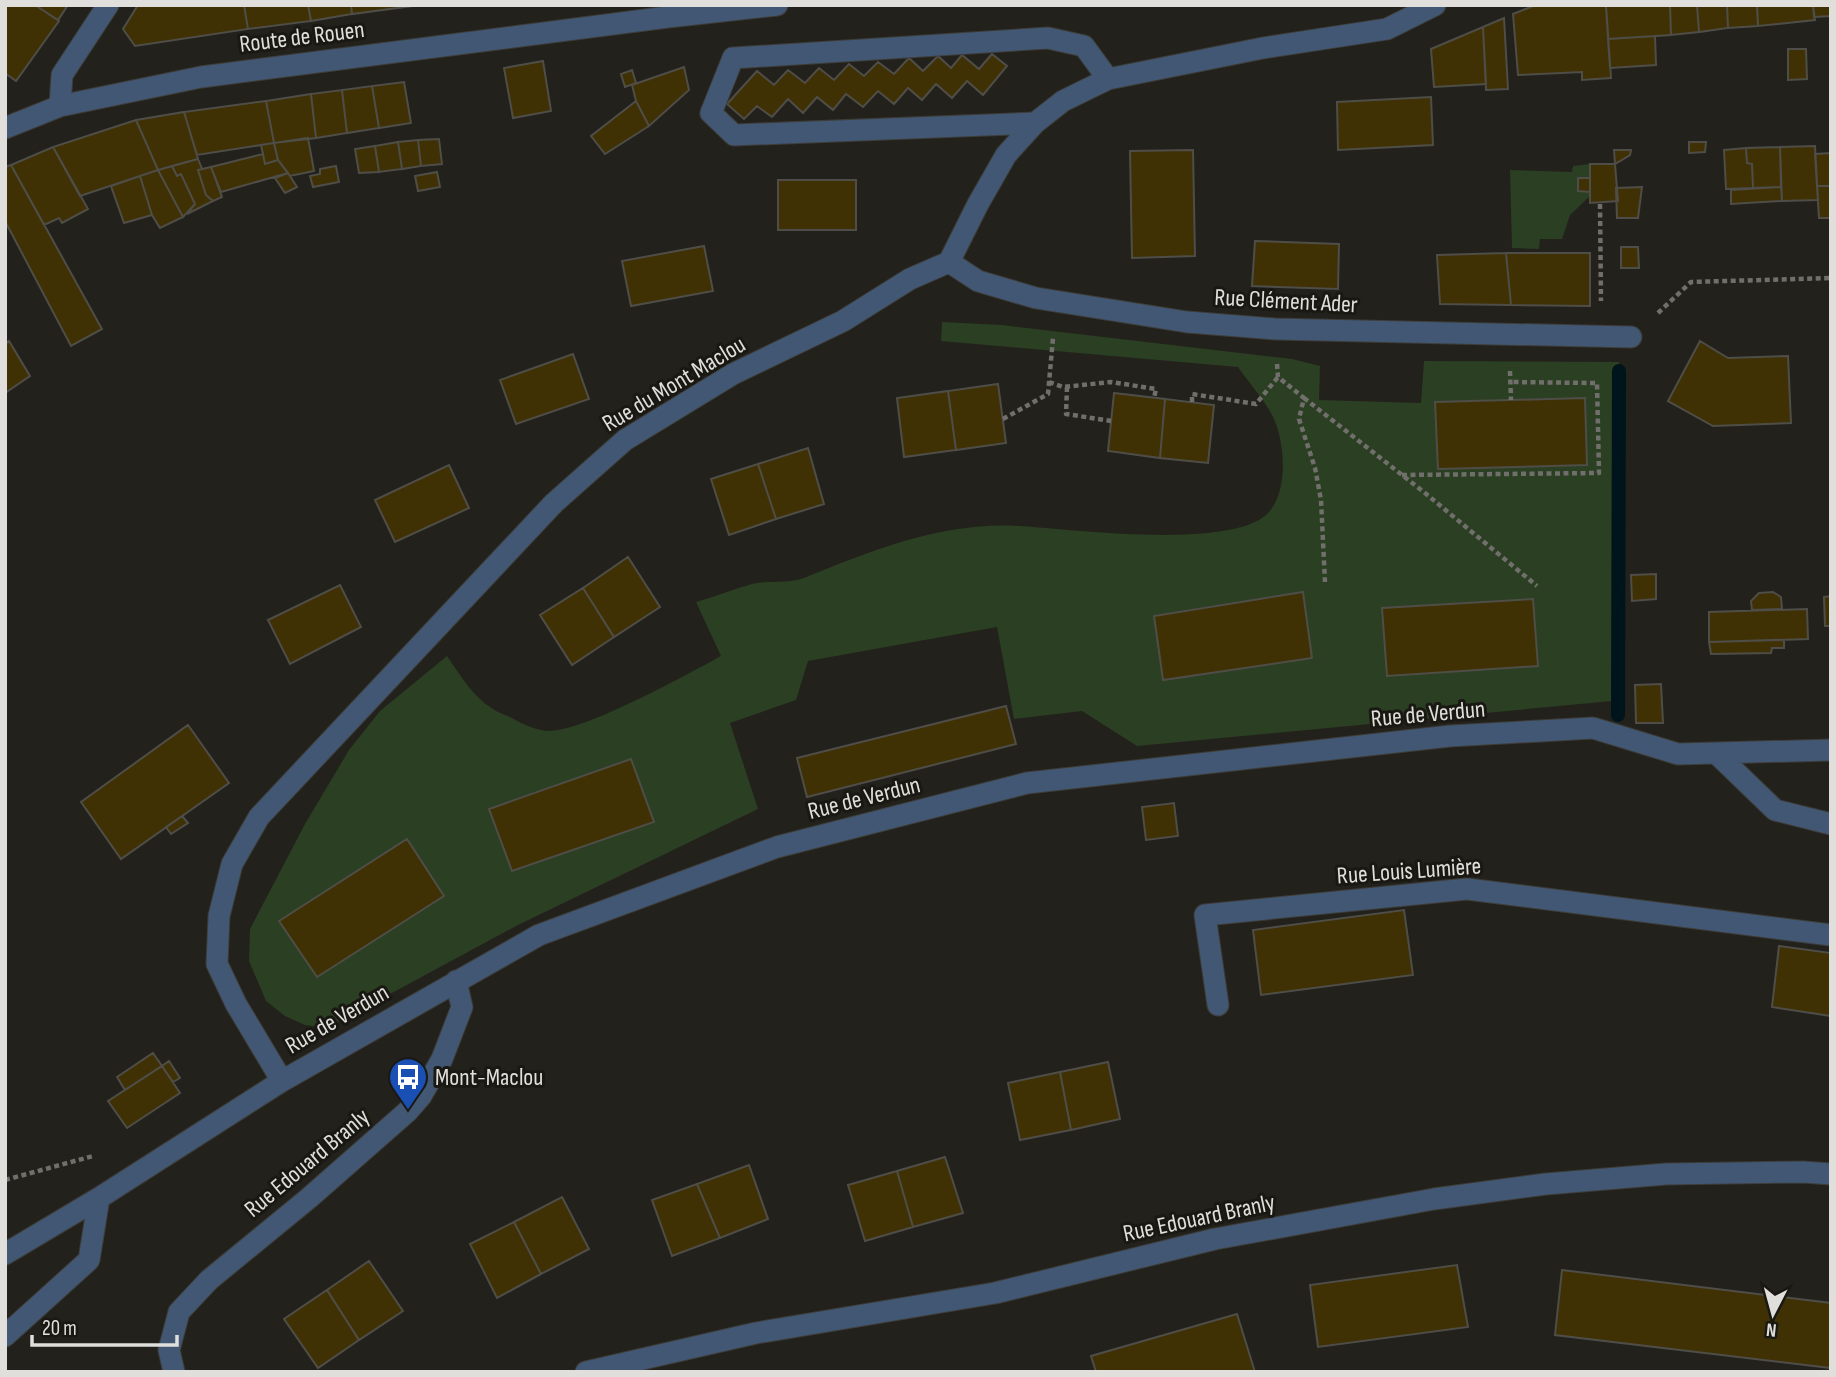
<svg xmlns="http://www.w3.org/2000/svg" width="1836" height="1377" font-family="'Sofia Sans Condensed',sans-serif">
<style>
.green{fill:#2b3f23}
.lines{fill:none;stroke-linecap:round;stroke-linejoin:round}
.stream{stroke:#00141c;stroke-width:14}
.building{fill:#3f3104;stroke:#4f4d47;stroke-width:2}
.minor-casing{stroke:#3d3c37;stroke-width:23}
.path{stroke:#716f6b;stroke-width:4.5;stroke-dasharray:5 3.5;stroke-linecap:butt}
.minor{stroke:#415773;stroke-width:21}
.labels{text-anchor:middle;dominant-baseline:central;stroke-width:6;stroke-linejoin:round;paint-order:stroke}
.street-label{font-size:24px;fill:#e0dfdb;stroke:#1a1813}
.poi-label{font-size:24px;fill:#e0dfdb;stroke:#1a1813;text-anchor:start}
</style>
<rect width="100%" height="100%" fill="#23211c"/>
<path class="green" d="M 1590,164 L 1590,178 L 1578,179 L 1578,191 L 1590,192 L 1590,196 L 1570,215 L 1562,239 L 1540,239 L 1539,249 L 1512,248 L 1510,170 L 1572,172 L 1573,166 Z
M 942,322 L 1002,325 L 1292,359 L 1320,366 L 1319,400 L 1421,403 L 1424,361 L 1619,362 L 1623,700 L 1137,746 L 1082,711 L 1014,719 L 997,627 L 808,661 L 796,700 L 730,723 L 758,809 L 518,925 L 327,1028 L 305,1025 L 285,1016 L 266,1001 L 249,961 L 250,929 L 305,824 L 349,750 L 380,711 L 447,656 C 460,675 473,697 493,709 C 499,713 506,715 512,718 C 522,724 536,730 548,731 C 583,732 686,675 721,656 L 696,602 C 715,597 733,589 752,584 C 768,580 788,584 804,578 C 872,550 945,521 1019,526 C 1070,529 1235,551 1269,512 C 1289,489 1285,440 1272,415 C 1263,398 1249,383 1238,367 L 941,341 Z"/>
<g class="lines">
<path class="stream" d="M 1618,715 L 1619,371"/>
</g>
<path class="building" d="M 5,5 L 35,5 L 59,21 L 16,81 L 5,73 Z
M 35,5 L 68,5 L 58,20 Z
M 138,5 L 244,5 L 248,29 L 135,46 L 123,29 Z
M 244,5 L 308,5 L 311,21 L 248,29 Z
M 308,5 L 351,5 L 352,14 L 311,21 Z
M 351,5 L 412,5 L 412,6 L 352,14 Z
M 1536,5 L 1606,5 L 1611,78 L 1582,80 L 1582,72 L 1518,75 L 1513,14 Z
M 1606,5 L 1670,5 L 1671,35 L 1608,39 Z
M 1670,5 L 1697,5 L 1699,32 L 1671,35 Z
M 1697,5 L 1727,5 L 1728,28 L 1699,32 Z
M 1727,5 L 1757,5 L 1758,26 L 1728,28 Z
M 1757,5 L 1813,5 L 1815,20 L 1758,26 Z
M 1813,5 L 1831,5 L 1831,16 L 1814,17 Z
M 1504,18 L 1508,89 L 1486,90 L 1483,27 Z
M 1483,27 L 1486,84 L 1434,87 L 1431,49 Z
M 1655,36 L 1656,65 L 1610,68 L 1608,39 Z
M 1788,49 L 1806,49 L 1807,79 L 1788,80 Z
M 992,54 L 1007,66 L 983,95 L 967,81 L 952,98 L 936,84 L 922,100 L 908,88 L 894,104 L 878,91 L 863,107 L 846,94 L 833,110 L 817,97 L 803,113 L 788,99 L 772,117 L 757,106 L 744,119 L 727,104 L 757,71 L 774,85 L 788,70 L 805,83 L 819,68 L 834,80 L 849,64 L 864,76 L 878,62 L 894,74 L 909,58 L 923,71 L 938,56 L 951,68 L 962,55 L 979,69 Z
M 543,61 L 551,111 L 513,118 L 504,68 Z
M 684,67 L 689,90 L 649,126 L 636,101 L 632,85 Z
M 632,70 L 636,83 L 625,87 L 621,74 Z
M 404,82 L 411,123 L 379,128 L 372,86 Z
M 372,86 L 379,128 L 347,133 L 342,90 Z
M 342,90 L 347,133 L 316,138 L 311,94 Z
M 311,94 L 316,138 L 274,143 L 266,101 Z
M 1431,97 L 1433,145 L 1338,150 L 1337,102 Z
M 266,101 L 274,143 L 197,155 L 184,112 Z
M 636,101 L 649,126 L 605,154 L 591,136 Z
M 184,112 L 198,159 L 158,170 L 136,120 Z
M 136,120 L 158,170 L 80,196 L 53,147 Z
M 308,138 L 314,171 L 290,176 L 278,160 L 274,143 Z
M 439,139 L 442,164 L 421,166 L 418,140 Z
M 418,140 L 421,166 L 402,169 L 398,142 Z
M 398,142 L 402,169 L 379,172 L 375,146 Z
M 1689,142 L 1706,142 L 1705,152 L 1689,153 Z
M 274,143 L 278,160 L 265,164 L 261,145 Z
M 375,146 L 379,172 L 359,173 L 355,149 Z
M 1815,146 L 1818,200 L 1782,201 L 1780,147 Z
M 53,147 L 88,209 L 62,223 L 59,218 L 44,225 L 11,165 Z
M 1780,147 L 1781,187 L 1753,188 L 1752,164 L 1747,163 L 1746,148 Z
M 1746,148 L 1747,163 L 1752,164 L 1753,188 L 1726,189 L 1724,150 Z
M 1193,150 L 1195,256 L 1132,258 L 1130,151 Z
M 1614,150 L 1631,150 L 1630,155 L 1615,164 Z
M 1831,153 L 1831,186 L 1817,186 L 1815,154 Z
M 263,154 L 265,164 L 278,160 L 288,173 L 221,192 L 211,167 Z
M 198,159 L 202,169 L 198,170 L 206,195 L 213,201 L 187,214 L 195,204 L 181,174 L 177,176 L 172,166 Z
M 1590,164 L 1615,164 L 1618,201 L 1590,203 Z
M 11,165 L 102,329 L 71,346 L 5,221 L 5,167 Z
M 172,166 L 177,176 L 181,174 L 195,204 L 183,217 L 158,170 Z
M 336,166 L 339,182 L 313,187 L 310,176 L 320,174 L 320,169 Z
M 211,167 L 222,197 L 213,201 L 206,195 L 198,170 Z
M 158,170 L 183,217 L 160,228 L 152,215 L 140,176 Z
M 437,172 L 440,187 L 418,191 L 415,176 Z
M 288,173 L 297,187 L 285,193 L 275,178 Z
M 140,176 L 152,215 L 124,223 L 111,186 Z
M 1578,178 L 1590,178 L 1590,192 L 1578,191 Z
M 778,180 L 856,180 L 856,230 L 778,230 Z
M 1817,186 L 1831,186 L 1831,218 L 1819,218 Z
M 1642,187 L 1638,218 L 1617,218 L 1616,188 Z
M 1781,187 L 1782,201 L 1731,204 L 1731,190 Z
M 1255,241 L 1339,244 L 1338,289 L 1252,286 Z
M 704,246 L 713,291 L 631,306 L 622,261 Z
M 1621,247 L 1638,247 L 1639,268 L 1621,268 Z
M 1506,253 L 1511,305 L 1440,304 L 1437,255 Z
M 1506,253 L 1590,253 L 1590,306 L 1511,305 Z
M 9,341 L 30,376 L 5,393 L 5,344 Z
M 1700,341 L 1728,358 L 1788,356 L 1791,423 L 1713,426 L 1668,401 Z
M 573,354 L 589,399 L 516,424 L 500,380 Z
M 998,384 L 1006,443 L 956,450 L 948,391 Z
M 948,391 L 956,450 L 904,457 L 897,398 Z
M 1114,393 L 1165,399 L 1160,458 L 1108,451 Z
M 1585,398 L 1587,465 L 1438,469 L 1435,402 Z
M 1165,399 L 1214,405 L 1208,463 L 1160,458 Z
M 808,448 L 824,504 L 776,519 L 758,464 Z
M 758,464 L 776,519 L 729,535 L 711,479 Z
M 449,465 L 469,508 L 395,542 L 375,500 Z
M 628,557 L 660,607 L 614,637 L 583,588 Z
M 1656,574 L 1656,599 L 1632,601 L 1631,575 Z
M 340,585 L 361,627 L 290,664 L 268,620 Z
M 583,588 L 614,637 L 572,665 L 540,615 Z
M 1303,592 L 1312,658 L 1163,680 L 1154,616 Z
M 1773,592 L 1781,597 L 1782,609 L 1752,610 L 1751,601 L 1759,593 Z
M 1831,596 L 1831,626 L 1825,626 L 1824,597 Z
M 1533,599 L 1538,666 L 1387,676 L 1382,608 Z
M 1807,609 L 1808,639 L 1709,642 L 1709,612 Z
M 1784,640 L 1784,648 L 1772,648 L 1771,653 L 1711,654 L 1709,642 Z
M 1661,684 L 1663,723 L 1636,723 L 1635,685 Z
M 1006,706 L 1016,744 L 807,797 L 797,758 Z
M 188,725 L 229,783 L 121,859 L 81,802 Z
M 631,759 L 654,822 L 512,871 L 489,809 Z
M 1174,803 L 1178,836 L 1146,840 L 1142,807 Z
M 182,816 L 188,823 L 171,834 L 166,827 Z
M 407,839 L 444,896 L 317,977 L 279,921 Z
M 1404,910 L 1413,975 L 1261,995 L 1253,930 Z
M 1779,946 L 1831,953 L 1831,1016 L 1772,1007 Z
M 153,1053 L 162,1066 L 125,1090 L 117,1077 Z
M 169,1061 L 180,1078 L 173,1082 L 162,1066 Z
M 1108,1062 L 1120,1119 L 1071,1130 L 1060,1072 Z
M 162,1066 L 180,1093 L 127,1128 L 108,1101 Z
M 1060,1072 L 1071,1130 L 1020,1140 L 1008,1083 Z
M 945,1157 L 963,1213 L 913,1227 L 897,1171 Z
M 749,1165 L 768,1219 L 720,1238 L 697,1184 Z
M 897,1171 L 913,1227 L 865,1241 L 848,1185 Z
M 697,1184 L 720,1238 L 672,1256 L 652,1200 Z
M 562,1197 L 589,1249 L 541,1274 L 514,1222 Z
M 514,1222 L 541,1274 L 497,1298 L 470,1244 Z
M 369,1261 L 403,1311 L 359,1340 L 327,1290 Z
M 1457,1265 L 1468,1327 L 1318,1347 L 1310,1285 Z
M 1562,1270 L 1831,1303 L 1831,1368 L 1555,1335 Z
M 327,1290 L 359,1340 L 318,1368 L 284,1319 Z
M 1237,1314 L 1255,1372 L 1096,1372 L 1091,1356 Z"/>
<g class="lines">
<defs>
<path id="minor" d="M 60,106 L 62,75 L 108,5
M 1035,123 L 734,135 L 711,113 L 733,58 L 1048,38 L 1084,46 L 1108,79
M 5,128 L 60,106 L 201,77 L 668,17 L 777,5
M 949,262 L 978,281 L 1036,298 L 1187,322 L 1275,329 L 1631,337
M 1716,753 L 1775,810 L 1831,824
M 1218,1005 L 1205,915 L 1467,889 L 1831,935
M 282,1081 L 236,1004 L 217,964 L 219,916 L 232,864 L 259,817 L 554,503 L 625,440 L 733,374 L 843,321 L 910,279 L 949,262 L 978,204 L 1006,155 L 1035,123 L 1063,101 L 1108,79 L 1263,48 L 1387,29 L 1435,5
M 5,1254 L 99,1198 L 282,1081 L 539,935 L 777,847 L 1027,783 L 1450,736 L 1593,728 L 1678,754 L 1831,750
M 5,1336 L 89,1260 L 99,1198
M 174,1372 L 169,1350 L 179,1312 L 209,1280 L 309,1198 L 408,1111 L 421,1096 L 442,1059 L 462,1007 L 456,981
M 586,1372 L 756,1333 L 995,1293 L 1215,1239 L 1434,1199 L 1546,1184 L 1666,1174 L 1803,1172 L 1831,1174"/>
</defs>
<use href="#minor" class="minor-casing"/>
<path class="path" d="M 1600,204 L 1601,301
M 1658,313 L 1691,282 L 1831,278
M 1277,364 L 1278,377 L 1304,398 L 1299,419 L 1315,468 L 1321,500 L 1325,582
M 1510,371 L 1511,400
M 1049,382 L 1063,387 L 1111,382 L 1156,389 L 1154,398
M 1067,387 L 1066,414 L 1111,421
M 1304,398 L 1425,493 L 1537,586
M 1192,402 L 1192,394 L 1256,404 L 1278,377
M 1003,419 L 1048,394 L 1053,338
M 1402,475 L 1599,473 L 1597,383 L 1510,382
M 5,1180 L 93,1156"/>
<use href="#minor" class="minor"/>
</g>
<defs>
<symbol id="bus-pin" viewBox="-11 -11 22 30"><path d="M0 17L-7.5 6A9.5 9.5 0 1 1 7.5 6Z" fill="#1a4fb4" stroke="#1a1813"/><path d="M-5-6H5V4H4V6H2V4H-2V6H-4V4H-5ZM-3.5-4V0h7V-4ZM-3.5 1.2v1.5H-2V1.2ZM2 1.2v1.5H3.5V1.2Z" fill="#fff"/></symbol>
</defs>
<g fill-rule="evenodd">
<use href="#bus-pin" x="386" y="1055" width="44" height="60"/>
</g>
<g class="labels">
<g class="street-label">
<text transform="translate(302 37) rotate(-7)">Route de Rouen</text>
<text transform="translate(1286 301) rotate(3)">Rue Clément Ader</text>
<text transform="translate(674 384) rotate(-31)">Rue du Mont Maclou</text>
<text transform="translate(1428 714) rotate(-5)">Rue de Verdun</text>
<text transform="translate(864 798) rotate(-14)">Rue de Verdun</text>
<text transform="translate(1409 871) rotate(-4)">Rue Louis Lumière</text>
<text transform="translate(337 1019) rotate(-30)">Rue de Verdun</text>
<text transform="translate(307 1163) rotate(-40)">Rue Edouard Branly</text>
<text transform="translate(1199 1218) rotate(-12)">Rue Edouard Branly</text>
</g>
<g class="poi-label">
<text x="435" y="1077">Mont-Maclou</text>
</g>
</g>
<rect width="1836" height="1377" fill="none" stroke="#e0dfdb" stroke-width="14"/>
<g transform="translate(1773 1314) rotate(186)" stroke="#1a1813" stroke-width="5" paint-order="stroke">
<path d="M0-5L12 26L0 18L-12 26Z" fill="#e0dfdb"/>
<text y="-10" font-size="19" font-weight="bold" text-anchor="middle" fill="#e0dfdb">N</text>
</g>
<path d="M32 1335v10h145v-10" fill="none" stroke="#e0dfdb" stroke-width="3.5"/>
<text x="42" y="1335" font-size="21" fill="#e0dfdb" stroke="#1a1813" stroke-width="5" paint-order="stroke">20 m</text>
</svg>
